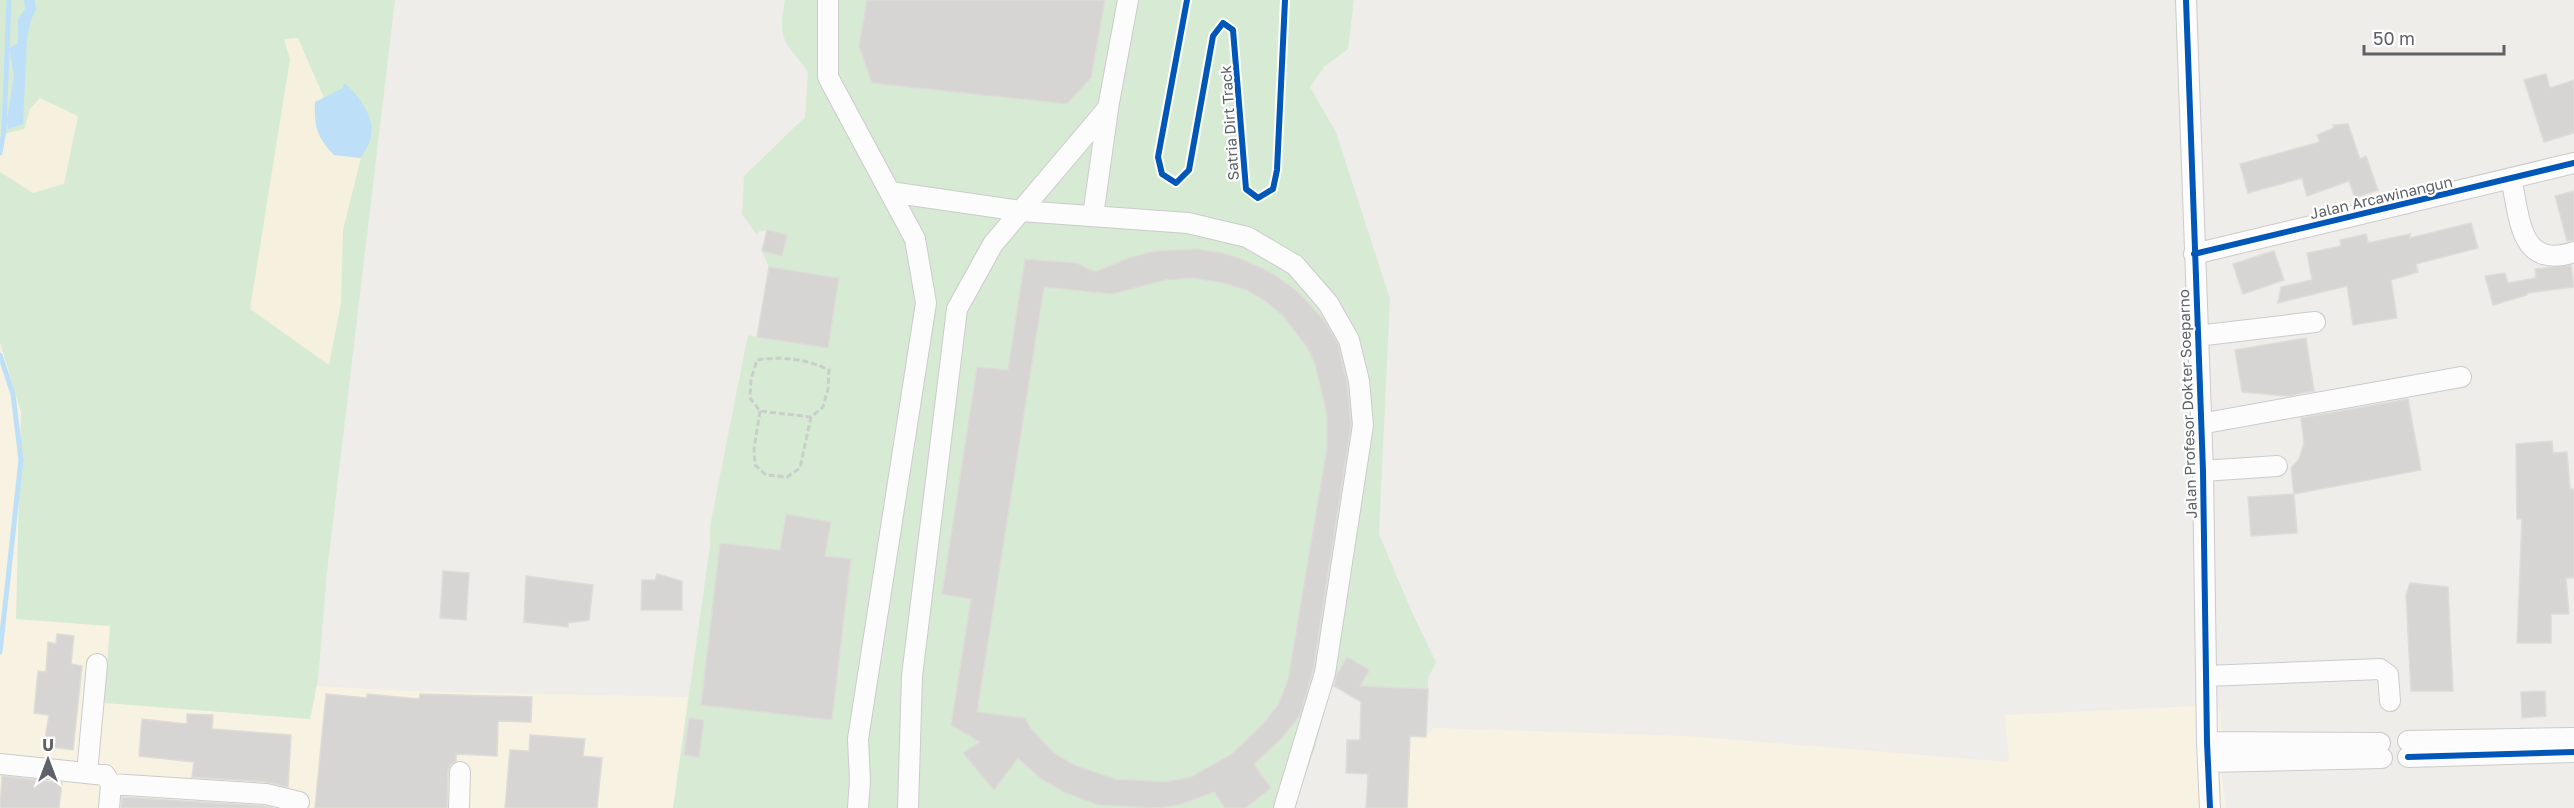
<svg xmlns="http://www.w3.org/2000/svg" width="2574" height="808" font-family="'Golos Text',sans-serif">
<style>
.commercial{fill:#f8f2e2}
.green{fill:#d7ebd4}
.sand{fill:#f6f0df}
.water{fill:#bde0f8}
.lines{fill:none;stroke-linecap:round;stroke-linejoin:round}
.stream{stroke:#bde0f8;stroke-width:5}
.building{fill:#d6d5d3;stroke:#dedcd8;stroke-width:1.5;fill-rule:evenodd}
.minor-casing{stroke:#cbcbcb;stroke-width:22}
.path{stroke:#cacecb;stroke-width:3;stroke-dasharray:6 3;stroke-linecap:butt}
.minor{stroke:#fdfcfc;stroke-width:20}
.cycleway-casing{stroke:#fff;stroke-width:10}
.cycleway{stroke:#0057b8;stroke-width:6}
.labels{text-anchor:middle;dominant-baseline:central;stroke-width:4.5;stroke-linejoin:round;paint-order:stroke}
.street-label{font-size:15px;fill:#5e6267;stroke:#fff}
</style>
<rect width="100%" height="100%" fill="#efede9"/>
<path class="commercial" d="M 0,345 L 21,412 L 16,619 L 111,626 L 315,686 L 409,691 L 688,697 L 673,808 L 0,808 Z
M 2219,705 L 2222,735 L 2220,763 L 2226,808 L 1407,808 L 1410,736 L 1426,737 L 1433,728 L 1687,736 L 2009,762 L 2005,715 Z"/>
<path class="green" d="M 0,0 L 395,0 L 327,572 L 318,680 L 310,719 L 104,703 L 110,626 L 16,619 L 21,412 L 0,342 Z
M 785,0 L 1354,0 L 1348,49 L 1324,67 L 1310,87 L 1336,132 L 1390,299 L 1379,534 L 1411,610 L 1436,662 L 1428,678 L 1428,689 L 1354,697 L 1370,670 L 1347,657 L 1331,684 L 1315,748 L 1294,808 L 673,808 L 710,546 L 710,526 L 748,335 L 757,337 L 769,267 L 762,251 L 767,230 L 758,232 L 757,235 L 742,214 L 744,176 L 805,117 L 808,72 C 785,41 777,41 785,0 Z"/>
<path class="sand" d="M 298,38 L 324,98 L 315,103 L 334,155 L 361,158 L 343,230 L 341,303 L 329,365 L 250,309 L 290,59 L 284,39 Z
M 40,98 L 78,116 L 64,184 L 33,193 L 0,172 L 0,135 L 24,129 L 30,109 Z"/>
<path class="water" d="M 24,0 L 35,0 L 36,9 L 30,23 L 27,40 L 23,124 L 8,129 L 7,119 L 14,76 L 9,48 L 18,43 L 18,19 L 25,9 Z
M 344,83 C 357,92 376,119 371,136 C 370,144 365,151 361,158 L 334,155 C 317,137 314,127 315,102 L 343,88 Z"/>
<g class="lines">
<path class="stream" d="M 0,153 L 4,130 L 9,0
M 0,355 L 13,394 L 21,460 L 0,652"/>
</g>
<path class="building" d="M 867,0 L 1105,0 L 1091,78 L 1067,104 L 872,83 L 859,46 Z
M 2546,74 L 2550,88 L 2574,80 L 2574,133 L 2544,142 L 2524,80 Z
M 2348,124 L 2360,159 L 2366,156 L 2378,190 L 2355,198 L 2349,181 L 2307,196 L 2302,178 L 2248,193 L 2240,164 L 2320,142 L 2317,135 L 2334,128 L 2333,125 Z
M 2574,191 L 2574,240 L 2567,241 L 2555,196 Z
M 2471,223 L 2478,248 L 2416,264 L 2418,272 L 2391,280 L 2397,318 L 2353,325 L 2347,286 L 2278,303 L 2281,287 L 2312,280 L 2307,253 L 2341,246 L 2340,240 L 2366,234 L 2368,243 L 2410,234 L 2410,238 Z
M 767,230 L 787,235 L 782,256 L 762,251 Z
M 1196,249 L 1223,253 L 1244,260 L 1270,272 L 1296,290 L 1324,320 L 1338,344 L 1347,383 L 1351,425 L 1313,670 L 1300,715 L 1282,738 L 1254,764 L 1271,788 L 1245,808 L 1225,808 L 1214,792 L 1179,805 L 1158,808 L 1098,805 L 1064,792 L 1041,779 L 1018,758 L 994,790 L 963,753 L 980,742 L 951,725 L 971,599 L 942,594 L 977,367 L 1008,370 L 1025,259 L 1077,263 L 1095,272 L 1129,258 L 1155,251 ZM 1194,278 L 1224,283 L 1246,290 L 1264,300 L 1283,316 L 1307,347 L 1315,364 L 1327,415 L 1327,448 L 1288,680 L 1278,705 L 1264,723 L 1232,754 L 1191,777 L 1166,782 L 1115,779 L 1074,765 L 1054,753 L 1031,729 L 1025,718 L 977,712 L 1044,287 L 1112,294 L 1165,280 Z
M 2274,251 L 2284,280 L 2243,294 L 2233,264 Z
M 2571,265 L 2574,287 L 2527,293 L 2527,295 L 2493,305 L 2485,276 L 2505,273 L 2508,283 L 2536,278 L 2535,269 Z
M 769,267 L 839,278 L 828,348 L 757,337 Z
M 2306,338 L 2314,391 L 2287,396 L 2242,392 L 2235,350 Z
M 2408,399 L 2421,470 L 2294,494 L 2291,468 L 2299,459 L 2304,443 L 2301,418 Z
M 2552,441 L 2553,453 L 2567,452 L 2570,489 L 2574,489 L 2574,578 L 2566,578 L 2569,614 L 2551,614 L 2551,643 L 2517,643 L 2522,519 L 2517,519 L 2516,444 Z
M 2294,494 L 2297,533 L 2251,536 L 2248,497 Z
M 786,514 L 831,522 L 825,556 L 851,559 L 832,720 L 701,705 L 720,543 L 780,550 Z
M 443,571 L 469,573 L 466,620 L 440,618 Z
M 657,574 L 682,581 L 682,610 L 641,610 L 642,580 L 655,580 Z
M 526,576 L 593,585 L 589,620 L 568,623 L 568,627 L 524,622 Z
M 2410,583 L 2448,587 L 2453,691 L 2411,691 L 2406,595 Z
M 57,634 L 74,636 L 71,664 L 82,666 L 73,750 L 44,746 L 49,715 L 34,713 L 38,671 L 46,672 L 48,642 L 56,644 Z
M 1347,657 L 1370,670 L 1360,686 L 1428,689 L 1426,737 L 1410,736 L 1407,808 L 1366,808 L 1368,774 L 1346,773 L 1347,740 L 1360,740 L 1361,702 L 1334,686 L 1337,674 Z
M 2545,691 L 2546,716 L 2522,718 L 2521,692 Z
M 326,694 L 367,698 L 367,694 L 419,699 L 420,694 L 532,697 L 531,722 L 498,721 L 497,756 L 456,754 L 456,761 L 450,765 L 448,771 L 447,808 L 315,808 Z
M 187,714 L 213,715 L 212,729 L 291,735 L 288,787 L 267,782 L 192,777 L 194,762 L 139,756 L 142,719 L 187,724 Z
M 689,718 L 704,720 L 699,757 L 684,755 Z
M 530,735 L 585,739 L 583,756 L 602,758 L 597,808 L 505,808 L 510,750 L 529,751 Z
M 2,776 L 62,783 L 59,808 L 0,808 Z
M 122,797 L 264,806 L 273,808 L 121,808 Z"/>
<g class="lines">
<defs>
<path id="minor" d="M 828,0 L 828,77 L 915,239 L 926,303 L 858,739 L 860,781 L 858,808
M 2186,0 L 2203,471 L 2207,742 L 2210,808
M 2511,178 C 2520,218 2519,270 2574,252
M 890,192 L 1021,211 L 1188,223 L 1247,237 L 1295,265 L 1328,303 L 1349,340 L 1359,381 L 1363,425 L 1325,673 L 1284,808
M 1093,216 L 1108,109
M 2194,254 L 2574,163
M 2197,336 L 2315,322
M 2200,424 L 2461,377
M 2203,471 L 2277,466
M 2206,676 L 2380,669 L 2388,675 L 2390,701
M 2408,741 L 2574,738
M 2207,742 L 2380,743
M 2408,757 L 2574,752
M 2208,762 L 2382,758
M 0,764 L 105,775 L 111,784 L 109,808
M 87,773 L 97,664
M 111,784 L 266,794 L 299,802
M 459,808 L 460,772
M 908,808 L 912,676 L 957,309 L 993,244 L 1108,108 L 1128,0"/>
</defs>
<use href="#minor" class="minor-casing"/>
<path class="path" d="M 760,411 L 754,449 L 755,465 L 766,475 L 787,477 L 800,468 L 811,417 L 823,407 L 828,389 L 829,370 C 807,359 782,356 757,360 L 751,379 L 750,398 L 760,411 L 811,417"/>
<use href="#minor" class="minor"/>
<defs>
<path id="cycleway" d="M 1187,0 L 1158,157 L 1162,174 L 1176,183 L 1189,170 L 1213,36 L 1223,23 L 1233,30 L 1246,189 L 1258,198 L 1273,189 L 1277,170 L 1285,0
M 2186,0 L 2203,471 L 2207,742 L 2210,808
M 2194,254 L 2574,163
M 2408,757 L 2574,752"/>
</defs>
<use href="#cycleway" class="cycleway-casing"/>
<use href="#cycleway" class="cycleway"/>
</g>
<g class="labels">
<g class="street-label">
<text transform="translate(1229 123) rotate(-94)">Satria Dirt Track</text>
<text transform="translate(2381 197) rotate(-13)">Jalan Arcawinangun</text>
<text transform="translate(2187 404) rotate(-92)">Jalan Profesor Dokter Soeparno</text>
</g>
</g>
<g transform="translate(48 760)" stroke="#ffffff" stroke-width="4.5" paint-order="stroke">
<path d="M0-4.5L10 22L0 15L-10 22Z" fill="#5e6267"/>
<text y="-9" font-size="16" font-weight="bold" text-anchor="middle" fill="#5e6267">U</text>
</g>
<path d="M2364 45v9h140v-9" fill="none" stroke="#5e6267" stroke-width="3"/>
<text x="2373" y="45" font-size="18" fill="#5e6267" stroke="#ffffff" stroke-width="4.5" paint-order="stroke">50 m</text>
</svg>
